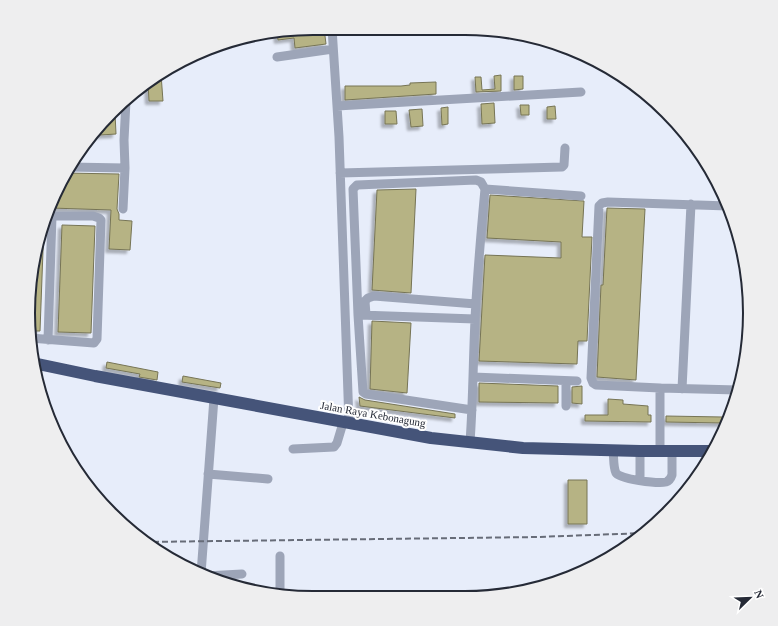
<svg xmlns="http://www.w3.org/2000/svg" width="778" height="626" font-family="Georgia,serif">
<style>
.building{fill:#b6b384;stroke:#767455;filter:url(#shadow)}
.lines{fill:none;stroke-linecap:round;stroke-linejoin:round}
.minor{stroke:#9da5b8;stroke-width:9}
.highway{stroke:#455479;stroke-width:12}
.rail{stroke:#676c78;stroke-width:2;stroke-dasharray:6 3;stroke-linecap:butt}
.labels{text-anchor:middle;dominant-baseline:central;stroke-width:4;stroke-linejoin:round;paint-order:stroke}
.street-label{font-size:11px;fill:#252a36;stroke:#fff}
.rim{fill:none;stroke:#252a36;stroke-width:2}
</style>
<defs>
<filter id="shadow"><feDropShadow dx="-3.5" dy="3.5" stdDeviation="1" flood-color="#0004"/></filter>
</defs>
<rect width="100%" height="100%" fill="#e7edfa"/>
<path class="building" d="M 313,28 L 324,28 L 326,44 L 295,48 L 294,38 L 278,40 L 277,33 Z
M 161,74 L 163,101 L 149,101 L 148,83 Z
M 501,75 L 501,91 L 476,92 L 475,77 L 481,77 L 482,90 L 495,89 L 494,76 Z
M 514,76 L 523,76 L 523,89 L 514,90 Z
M 436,82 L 436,94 L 345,100 L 345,86 L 401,86 L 410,85 L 410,83 Z
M 494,103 L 495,123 L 482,124 L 481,104 Z
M 520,105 L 529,105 L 529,115 L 521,115 Z
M 555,106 L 556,119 L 547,119 L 547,107 Z
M 448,107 L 448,124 L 442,125 L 441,108 Z
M 422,109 L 423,126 L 411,127 L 409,110 Z
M 385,111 L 396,111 L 397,124 L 385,124 Z
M 110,113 L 115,113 L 116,134 L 100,135 L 100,127 Z
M 65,173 L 119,174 L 117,209 L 119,214 L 119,220 L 132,221 L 130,250 L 109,249 L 111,210 L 51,208 Z
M 416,189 L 411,293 L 372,290 L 377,190 Z
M 490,195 L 584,201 L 582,237 L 592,237 L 587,341 L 578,341 L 577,364 L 479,361 L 485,255 L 561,258 L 561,242 L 487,238 Z
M 607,208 L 645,209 L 636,380 L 597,377 L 601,285 L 603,285 Z
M 44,224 L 40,331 L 30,331 L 28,313 L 38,239 Z
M 62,225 L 95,226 L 91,333 L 58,332 Z
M 372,321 L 411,323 L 407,393 L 370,389 Z
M 107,362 L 158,372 L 157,380 L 139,377 L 140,374 L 106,368 Z
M 183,376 L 221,383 L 220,388 L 182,382 Z
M 479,383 L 558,386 L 558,403 L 479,402 Z
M 582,386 L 582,404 L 572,403 L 572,387 Z
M 359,397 L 365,400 L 455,414 L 455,418 L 360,406 Z
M 608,399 L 623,400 L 623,404 L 648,406 L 648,415 L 651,415 L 651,422 L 585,421 L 585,415 L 608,415 Z
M 666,416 L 723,417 L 723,423 L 666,422 Z
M 568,480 L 587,480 L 587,524 L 568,524 Z"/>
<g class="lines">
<path class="minor" d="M 332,28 L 339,137 L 349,423
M 277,57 L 333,49
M 337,106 L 581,92
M 69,167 L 125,168
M 340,173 L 562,167 L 564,165 L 565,148
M 485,189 L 581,196
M 123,209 L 125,168 L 124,140 L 126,101
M 360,315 L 475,319
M 366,315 L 365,301 L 368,298 L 374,296 L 476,304
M 30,338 L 94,343 L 97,339 L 101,220 L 99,218 L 93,216 L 47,216
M 48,340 L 52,216
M 473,377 L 577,381
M 566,381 L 566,406
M 660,388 L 738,390
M 682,389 L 691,204
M 470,442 C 473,402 473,361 475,320 C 477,276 481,233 485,189 L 481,182 L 476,180 L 357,185 L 353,189 L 358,315 L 363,392 L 366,394 L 472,410
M 293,449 L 334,447 L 337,443 L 343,423
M 613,450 C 614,457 613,467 616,473 C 619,479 658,484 666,482 C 669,481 671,478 672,475 L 672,451
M 660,451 L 660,388 L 596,385 L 593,383 L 591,378 L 599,206 L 602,203 L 608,202 L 728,206
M 208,474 L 268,479
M 640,480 L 640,451
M 280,556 L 280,595
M 201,574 L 214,398
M 206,576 L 242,574"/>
<path class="highway" d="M 33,363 L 95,376 L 431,438 L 523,448 L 640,451 L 714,451"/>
<path class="rail" d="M 144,542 L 538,537 L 645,533"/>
</g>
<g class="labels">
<g class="street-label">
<text transform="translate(373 414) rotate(10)">Jalan Raya Kebonagung</text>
</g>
</g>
<path d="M0 0H778V626H0ZM313 35H465A278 278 0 0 1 743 313V313A278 278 0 0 1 465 591H313A278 278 0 0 1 35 313V313A278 278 0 0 1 313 35Z" fill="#eeeeef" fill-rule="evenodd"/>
<path class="rim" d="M313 35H465A278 278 0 0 1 743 313V313A278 278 0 0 1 465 591H313A278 278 0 0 1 35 313V313A278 278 0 0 1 313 35Z"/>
<g transform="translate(750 598) rotate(67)" stroke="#ffffff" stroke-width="3" paint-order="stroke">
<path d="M0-3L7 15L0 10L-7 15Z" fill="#252a36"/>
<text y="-6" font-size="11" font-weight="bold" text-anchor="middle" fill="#252a36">N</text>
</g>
</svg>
